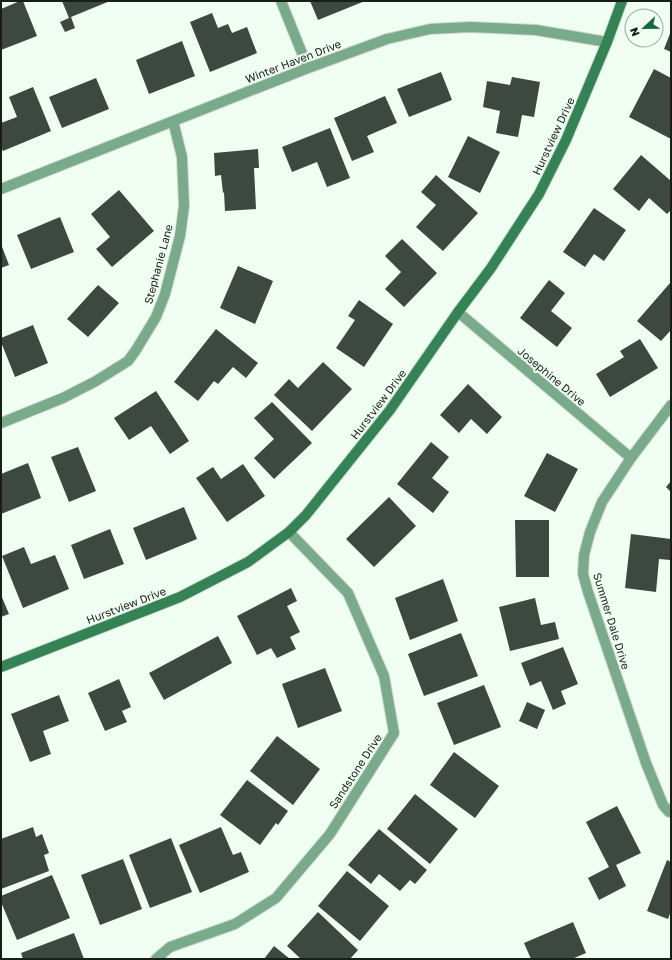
<svg xmlns="http://www.w3.org/2000/svg" width="672" height="960" font-family="'Golos Text',sans-serif">
<style>
.building{fill:#3d4840}
.lines{fill:none;stroke-linecap:round;stroke-linejoin:round}
.street-casing{stroke:#cdd9d0;stroke-width:12}
.secondary-casing{stroke:#cdd9d0;stroke-width:12}
.street{stroke:#79aa89;stroke-width:10}
.secondary{stroke:#338354;stroke-width:10}
.labels{text-anchor:middle;dominant-baseline:central;stroke-width:4;stroke-linejoin:round;paint-order:stroke}
.street-label{font-size:11px;fill:#1a1e1b;stroke:#effdf3}
</style>
<rect width="100%" height="100%" fill="#effdf3"/>
<path class="building" d="M 20,1 L 23,1 L 37,36 L 1,50 L 1,9 Z
M 62,1 L 110,1 L 71,17 L 75,28 L 65,32 L 60,22 L 69,18 Z
M 310,1 L 365,1 L 318,20 Z
M 212,13 L 218,28 L 228,24 L 232,33 L 247,27 L 257,53 L 210,72 L 190,22 Z
M 671,31 L 671,52 L 664,49 Z
M 182,41 L 195,76 L 149,94 L 136,60 Z
M 654,69 L 671,78 L 671,139 L 629,117 Z
M 441,72 L 452,100 L 409,117 L 397,89 Z
M 512,77 L 540,82 L 534,117 L 522,115 L 518,137 L 496,133 L 500,111 L 483,107 L 487,81 L 510,85 Z
M 96,78 L 109,109 L 62,128 L 49,97 Z
M 33,87 L 51,131 L 3,151 L 1,147 L 1,123 L 17,117 L 9,97 Z
M 385,96 L 397,123 L 367,136 L 374,152 L 352,161 L 334,118 Z
M 330,128 L 350,178 L 327,187 L 317,162 L 292,172 L 282,147 Z
M 468,136 L 500,152 L 480,193 L 448,177 Z
M 258,149 L 259,168 L 254,168 L 256,209 L 225,211 L 224,192 L 223,193 L 221,175 L 215,176 L 214,153 Z
M 641,155 L 671,181 L 671,210 L 667,214 L 649,198 L 639,211 L 613,189 Z
M 436,175 L 478,213 L 443,251 L 416,227 L 436,205 L 421,192 Z
M 119,190 L 154,231 L 112,267 L 96,249 L 110,237 L 91,214 Z
M 594,208 L 626,230 L 604,261 L 594,254 L 585,267 L 563,252 Z
M 60,217 L 74,252 L 31,269 L 17,235 Z
M 402,239 L 437,273 L 404,307 L 385,289 L 401,272 L 385,256 Z
M 1,244 L 9,265 L 1,268 Z
M 238,266 L 273,281 L 255,324 L 220,308 Z
M 549,280 L 565,293 L 551,311 L 572,328 L 557,347 L 520,318 Z
M 670,283 L 671,284 L 671,330 L 661,341 L 637,321 Z
M 98,285 L 119,303 L 88,337 L 67,319 Z
M 359,300 L 393,324 L 364,367 L 336,348 L 355,320 L 348,316 Z
M 33,325 L 48,363 L 15,377 L 1,342 L 1,338 Z
M 216,329 L 258,363 L 246,378 L 233,367 L 218,384 L 214,381 L 198,401 L 174,382 Z
M 640,339 L 658,368 L 610,397 L 596,374 L 624,357 L 620,351 Z
M 323,362 L 352,389 L 312,431 L 274,395 L 289,379 L 298,388 Z
M 468,384 L 502,417 L 487,434 L 471,419 L 459,433 L 440,415 Z
M 156,391 L 189,441 L 170,454 L 151,426 L 129,440 L 114,418 Z
M 272,402 L 312,443 L 274,479 L 254,458 L 274,439 L 254,418 Z
M 431,442 L 449,457 L 432,478 L 449,492 L 433,513 L 397,484 Z
M 78,447 L 96,491 L 69,502 L 51,457 Z
M 547,453 L 578,469 L 555,512 L 524,496 Z
M 28,463 L 41,498 L 1,514 L 1,474 Z
M 243,464 L 265,496 L 227,522 L 196,478 L 213,467 L 221,479 Z
M 671,481 L 671,492 L 666,487 Z
M 389,497 L 416,526 L 374,567 L 346,539 Z
M 184,507 L 197,539 L 146,560 L 133,528 Z
M 515,520 L 549,520 L 549,577 L 516,577 Z
M 110,529 L 124,564 L 84,579 L 71,545 Z
M 631,534 L 671,539 L 670,560 L 659,559 L 656,592 L 625,588 Z
M 24,547 L 31,564 L 55,555 L 69,589 L 23,608 L 2,556 Z
M 443,579 L 458,621 L 410,640 L 395,598 Z
M 291,588 L 297,601 L 287,606 L 300,632 L 290,637 L 296,649 L 277,658 L 271,648 L 257,655 L 237,616 Z
M 1,595 L 9,614 L 1,617 Z
M 535,598 L 541,625 L 555,622 L 559,639 L 510,651 L 499,607 Z
M 461,633 L 478,676 L 424,696 L 408,654 Z
M 218,636 L 232,663 L 164,700 L 149,673 Z
M 563,647 L 578,684 L 561,691 L 566,704 L 553,710 L 541,681 L 530,686 L 521,663 Z
M 325,668 L 342,711 L 298,728 L 282,684 Z
M 119,679 L 131,707 L 122,711 L 127,722 L 105,731 L 88,693 Z
M 484,685 L 501,727 L 454,745 L 437,703 Z
M 59,695 L 69,721 L 43,731 L 51,754 L 30,762 L 11,714 Z
M 527,702 L 545,710 L 537,729 L 519,721 Z
M 277,736 L 320,769 L 293,805 L 250,771 Z
M 454,752 L 499,786 L 475,818 L 430,785 Z
M 247,780 L 288,811 L 278,825 L 276,823 L 260,845 L 220,815 Z
M 415,794 L 458,829 L 430,864 L 387,829 Z
M 617,806 L 641,853 L 616,865 L 626,886 L 599,900 L 588,878 L 609,867 L 586,822 Z
M 33,827 L 36,837 L 42,834 L 49,853 L 44,855 L 49,871 L 1,889 L 1,839 Z
M 221,827 L 233,855 L 241,852 L 249,872 L 200,893 L 179,845 Z
M 379,829 L 427,870 L 415,884 L 410,880 L 400,891 L 379,874 L 371,884 L 348,865 Z
M 171,838 L 192,892 L 150,908 L 129,855 Z
M 123,859 L 142,909 L 100,925 L 81,875 Z
M 667,860 L 671,862 L 671,911 L 668,919 L 647,911 Z
M 347,871 L 389,906 L 360,941 L 318,906 Z
M 52,875 L 70,918 L 17,940 L 1,902 L 1,896 Z
M 318,912 L 358,950 L 350,959 L 301,959 L 287,946 Z
M 573,922 L 586,953 L 572,959 L 531,959 L 524,943 Z
M 74,933 L 84,959 L 23,959 L 21,953 Z
M 274,946 L 290,959 L 264,959 Z"/>
<g class="lines">
<defs>
<path id="street" d="M 281,1 L 308,68
M 1,189 L 308,68 L 387,39 L 430,29 L 470,27 L 536,30 L 607,42
M 458,312 L 631,458
M 671,405 L 631,458 L 602,502 L 590,532 L 584,555 L 583,574 L 588,592 L 646,763 L 663,805 L 669,812 L 671,812
M 1,423 L 63,398 L 96,381 L 128,361 L 136,350 L 156,317 L 165,294 L 180,236 L 184,206 L 182,157 L 173,121
M 156,959 L 170,947 L 235,924 L 276,898 L 330,834 L 394,733 L 384,676 L 348,593 L 289,532"/>
<path id="secondary" d="M 1,667 L 180,597 L 248,562 L 289,532 L 306,515 L 390,410 L 458,312 L 491,268 L 539,194 L 566,140 L 607,42 L 622,1"/>
</defs>
<use href="#street" class="street-casing"/>
<use href="#secondary" class="secondary-casing"/>
<use href="#street" class="street"/>
<use href="#secondary" class="secondary"/>
</g>
<g class="labels">
<g class="street-label">
<text transform="translate(293 61) rotate(-21)">Winter Haven Drive</text>
<text transform="translate(553 136) rotate(-65)">Hurstview Drive</text>
<text transform="translate(158 264) rotate(-75)">Stephanie Lane</text>
<text transform="translate(552 376) rotate(40)">Josephine Drive</text>
<text transform="translate(378 404) rotate(-53)">Hurstview Drive</text>
<text transform="translate(126 605) rotate(-21)">Hurstview Drive</text>
<text transform="translate(612 621) rotate(73)">Summer Dale Drive</text>
<text transform="translate(355 771) rotate(-57)">Sandstone Drive</text>
</g>
</g>
<rect width="672" height="960" fill="none" stroke="#1a1e1b" stroke-width="4"/>
<g transform="translate(644 28) rotate(248)"><circle r="19" fill="#effdf3" stroke="#9aa49d"/>
<path d="M0-3L7 15L0 10L-7 15Z" fill="#116a3c"/>
<text y="-6" font-size="11" font-weight="bold" text-anchor="middle" fill="#1a1e1b">N</text>
</g>
</svg>
